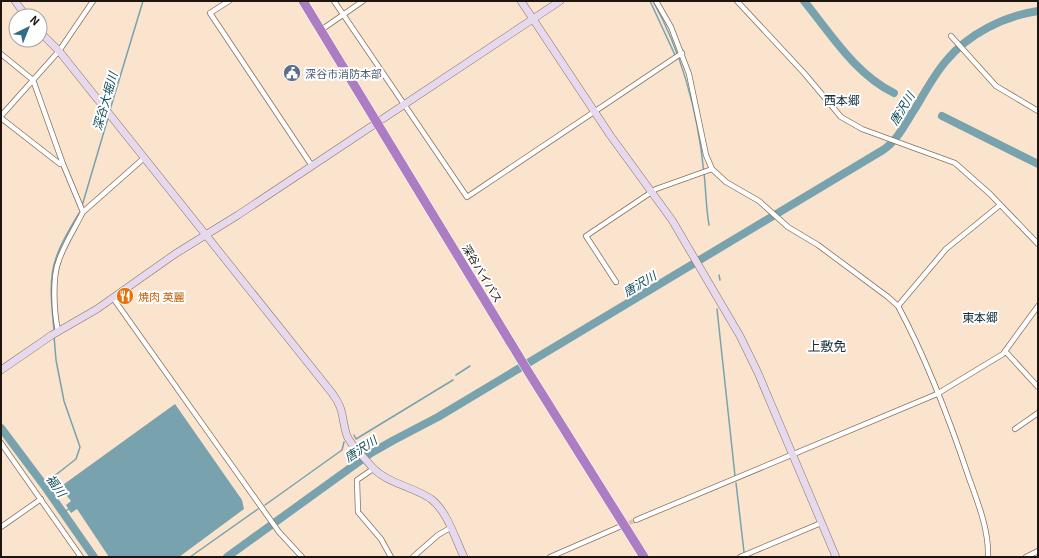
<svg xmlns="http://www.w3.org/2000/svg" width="1039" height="558" font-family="Georgia,'Noto Sans JP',serif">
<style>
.water{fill:#78a2ad}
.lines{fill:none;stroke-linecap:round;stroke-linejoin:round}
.stream{stroke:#78a2ad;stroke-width:1.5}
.river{stroke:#78a2ad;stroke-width:8}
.street-tunnel{stroke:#dac5b0;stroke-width:4.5;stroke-dasharray:4.5 2;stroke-linecap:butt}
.street-casing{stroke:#87725e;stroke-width:6}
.secondary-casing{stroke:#87725e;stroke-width:8}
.highway-casing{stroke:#fff;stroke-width:10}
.street{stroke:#fff;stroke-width:4.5}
.secondary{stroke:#e6d8ed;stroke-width:7}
.highway{stroke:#ad7dc3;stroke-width:9}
.labels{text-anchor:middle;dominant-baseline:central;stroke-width:4;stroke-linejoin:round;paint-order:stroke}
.service-label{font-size:11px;fill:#4e5e75;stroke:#fff;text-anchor:start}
.street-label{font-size:11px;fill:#1d150e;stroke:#fff}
.food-label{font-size:11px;fill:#c56008;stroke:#fff;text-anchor:start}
.neighbourhood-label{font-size:12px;fill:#14303c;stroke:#fff}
.water-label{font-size:12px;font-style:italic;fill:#0f4d5a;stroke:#fff}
.quarter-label{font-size:13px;fill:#14303c;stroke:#fff}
</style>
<rect width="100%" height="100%" fill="#fbe4cd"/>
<path class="water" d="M 175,404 L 242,500 L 244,509 L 179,557 L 109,557 L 77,509 L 71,513 L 66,505 L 71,501 L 60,487 Z"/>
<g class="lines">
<path class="stream" d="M 650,1 L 675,55
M 653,1 C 682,53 698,115 704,173 C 706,191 706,208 709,225
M 110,110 L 143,1
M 82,206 L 108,118
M 719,275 L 720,280
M 717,309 L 735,476
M 54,330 C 52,307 48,280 56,258 C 61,242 71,227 79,213
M 456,375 L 470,366
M 354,435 L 356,439 L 453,380
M 53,477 L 76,459 L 80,447 L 64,401 L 56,360 L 54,336
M 736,483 L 744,552
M 43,484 L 49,480
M 265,505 L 342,450 L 344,442
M 63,513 L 70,508
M 190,557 L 258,509"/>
<path class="river" d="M 804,1 C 831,34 855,74 894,93
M 942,116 L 1038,164
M 1,428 L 43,484 L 94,557
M 227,557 L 371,453 L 394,440 L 438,417 L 883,150 C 898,140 906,122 916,107 C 925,92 934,75 946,61 C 968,34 1004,16 1038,11"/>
<path class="street-tunnel" d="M 623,526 L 636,520"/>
<defs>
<path id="street" d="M 229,1 L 210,13 L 312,166
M 334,1 L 467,197 L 682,53
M 656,1 L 671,27 L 689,74 L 706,155 L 712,169 L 726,182 L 759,201 L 788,227 L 818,245 L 888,297 L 898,306 C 926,358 950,421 969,478 C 978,503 989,530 988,557
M 737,1 L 804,73 L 841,117 L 862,129 L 955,163 L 990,194 L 1038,244
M 321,30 L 363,1
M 951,36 L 996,86 L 1038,111
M 1,54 L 33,80 L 63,164 L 83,212 L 144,158
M 1,116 L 59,51 L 93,1
M 1,118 L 60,164 L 63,164
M 616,282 L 586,236 L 656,189 L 712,169
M 113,298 L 279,532 L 302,557
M 898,306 L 946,249 L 1000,205
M 58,331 C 54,312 52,277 59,260 C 65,243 75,228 83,212
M 1005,351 L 1038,387
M 1015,429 L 1038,413
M 1,443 L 81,557
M 373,469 L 357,480 L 358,512 L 381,539 L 391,557
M 636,520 L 937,394 L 1003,354 L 1038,306
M 1,527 L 41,499
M 413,557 L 438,535 L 450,528
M 550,557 L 619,527
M 740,557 L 821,523
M 1026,557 L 1038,551"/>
<path id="secondary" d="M 15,1 L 26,16
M 521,1 L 610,135 L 672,220 L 740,336 L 758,373 L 836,557
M 40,32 L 59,51 L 332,393 C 345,410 341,418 347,436 C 352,447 364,457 372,467 C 388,484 412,486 431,499 C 448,512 455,539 464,557
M 1,370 L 52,335 L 97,309 L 175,254 L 238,215 L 560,1"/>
<path id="highway" d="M 303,1 L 529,373 L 644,557"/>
</defs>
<use href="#street" class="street-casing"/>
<use href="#secondary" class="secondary-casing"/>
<use href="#highway" class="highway-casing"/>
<use href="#street" class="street"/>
<use href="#secondary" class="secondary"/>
<use href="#highway" class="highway"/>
</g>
<defs>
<symbol id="civic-disc" viewBox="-11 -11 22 22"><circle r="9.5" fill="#5c6f8a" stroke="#fff"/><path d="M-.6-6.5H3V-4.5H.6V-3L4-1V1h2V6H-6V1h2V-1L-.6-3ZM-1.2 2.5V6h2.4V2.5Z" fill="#fff"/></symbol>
<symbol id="restaurant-disc" viewBox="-11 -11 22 22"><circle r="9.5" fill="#e8710a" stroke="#fff"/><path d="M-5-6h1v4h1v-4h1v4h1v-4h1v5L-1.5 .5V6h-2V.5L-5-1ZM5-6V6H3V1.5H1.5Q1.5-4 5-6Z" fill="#fff"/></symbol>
</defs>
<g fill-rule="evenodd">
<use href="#civic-disc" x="282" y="63" width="20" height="20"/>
<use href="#restaurant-disc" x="115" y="286" width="20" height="20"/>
</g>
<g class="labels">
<g class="service-label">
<text x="305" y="73">深谷市消防本部</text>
</g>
<g class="street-label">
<text transform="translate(483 273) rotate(59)">深谷バイパス</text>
</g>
<g class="food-label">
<text x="138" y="296">焼肉 英麗</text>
</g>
<g class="neighbourhood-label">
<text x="842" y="99">西本郷</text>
<text x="980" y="316">東本郷</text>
</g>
<g class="water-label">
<text transform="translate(104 101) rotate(-74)">深谷大堀川</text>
<text transform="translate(901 108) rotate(-58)">唐沢川</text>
<text transform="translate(639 283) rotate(-31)">唐沢川</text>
<text transform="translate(360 448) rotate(-33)">唐沢川</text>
<text transform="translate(57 485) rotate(54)">福川</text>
</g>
<g class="quarter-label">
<text x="827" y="345">上敷免</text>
</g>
</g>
<rect width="1039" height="558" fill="none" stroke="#1d150e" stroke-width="4"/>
<g transform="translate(28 28) rotate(43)"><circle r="19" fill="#ffffff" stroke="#a5a19f"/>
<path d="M0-3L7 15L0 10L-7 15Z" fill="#316c84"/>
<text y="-6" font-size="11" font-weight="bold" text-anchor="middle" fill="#1d150e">N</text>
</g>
</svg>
